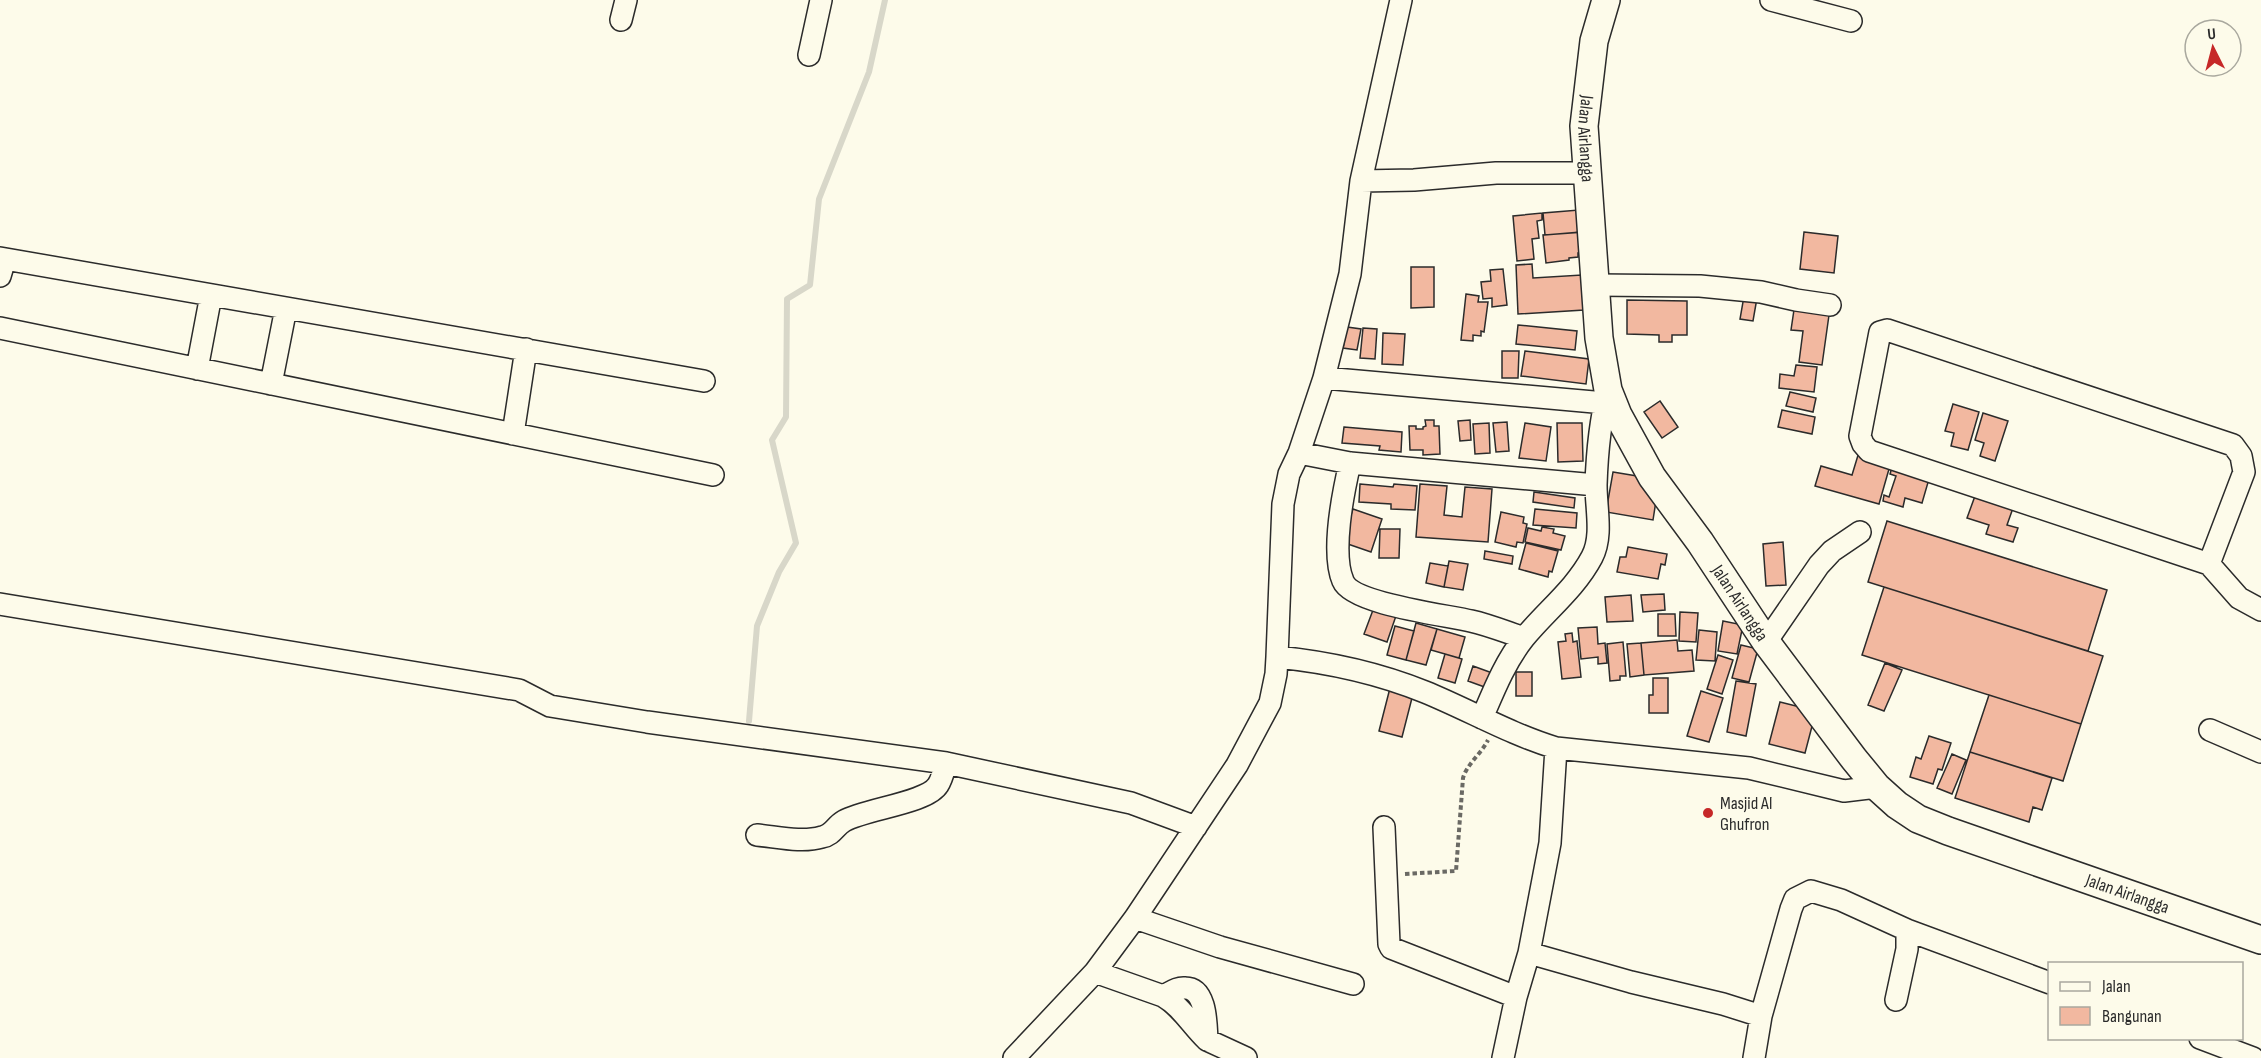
<svg xmlns="http://www.w3.org/2000/svg" width="2261" height="1058" font-family="'Sofia Sans Condensed',sans-serif">
<style>
.lines{fill:none;stroke-linecap:round;stroke-linejoin:round}
.stream{stroke:#d8d7c9;stroke-width:6}
.building{fill:#f2b8a0;stroke:#2b2b2b;stroke-width:1.5}
.minor-casing{stroke:#2b2b2b;stroke-width:24}
.major-casing{stroke:#2b2b2b;stroke-width:30}
.path{stroke:#6a6964;stroke-width:4;stroke-dasharray:4.5 3;stroke-linecap:butt}
.minor{stroke:#fdfbea;stroke-width:21}
.major{stroke:#fdfbea;stroke-width:27}
.poi-dot{fill:#c62828;stroke:#fdfbea;stroke-width:2}
.labels{text-anchor:middle;dominant-baseline:central;stroke-width:4.5;stroke-linejoin:round;paint-order:stroke}
.street-label{font-size:18px;fill:#2b2b2b;stroke:#fdfbea}
.poi-label{font-size:18px;fill:#2b2b2b;stroke:#fdfbea;text-anchor:start}
</style>
<rect width="100%" height="100%" fill="#fdfbea"/>
<g class="lines">
<path class="stream" d="M 749,721 L 757,626 L 779,572 L 796,543 L 772,440 L 786,417 L 787,299 L 810,285 L 819,199 L 869,72 L 885,0"/>
</g>
<path class="building" d="M 1579,210 L 1581,232 L 1545,235 L 1543,213 Z
M 1542,213 L 1542,220 L 1537,221 L 1539,238 L 1532,239 L 1534,259 L 1517,261 L 1513,216 Z
M 1585,232 L 1587,252 L 1578,253 L 1578,257 L 1569,258 L 1569,260 L 1546,263 L 1543,235 Z
M 1804,232 L 1838,236 L 1834,273 L 1800,269 Z
M 1532,264 L 1533,278 L 1582,275 L 1584,310 L 1518,314 L 1516,265 Z
M 1411,267 L 1434,267 L 1434,307 L 1411,308 Z
M 1503,269 L 1507,305 L 1492,307 L 1492,298 L 1483,299 L 1481,282 L 1491,281 L 1490,270 Z
M 1466,294 L 1479,296 L 1478,302 L 1488,302 L 1484,332 L 1481,331 L 1481,336 L 1473,335 L 1473,341 L 1461,340 Z
M 1744,296 L 1757,298 L 1753,321 L 1740,319 Z
M 1627,300 L 1687,301 L 1687,335 L 1672,335 L 1672,342 L 1659,342 L 1659,335 L 1627,334 Z
M 1795,303 L 1830,308 L 1822,365 L 1799,362 L 1803,331 L 1791,330 Z
M 1518,325 L 1577,331 L 1575,350 L 1516,344 Z
M 1347,327 L 1361,329 L 1357,350 L 1343,348 Z
M 1363,328 L 1377,329 L 1375,359 L 1360,358 Z
M 1383,333 L 1405,334 L 1403,365 L 1382,364 Z
M 1502,351 L 1519,351 L 1518,378 L 1502,378 Z
M 1525,351 L 1589,359 L 1586,384 L 1521,376 Z
M 1796,365 L 1817,367 L 1814,392 L 1779,388 L 1780,374 L 1794,376 Z
M 1790,392 L 1816,398 L 1813,412 L 1786,406 Z
M 1660,401 L 1678,427 L 1662,438 L 1644,412 Z
M 1953,404 L 1979,412 L 1968,450 L 1951,446 L 1954,433 L 1945,431 Z
M 1782,410 L 1815,417 L 1812,434 L 1778,427 Z
M 1983,413 L 2008,421 L 1995,461 L 1980,456 L 1984,443 L 1975,440 Z
M 1425,420 L 1434,420 L 1434,426 L 1439,426 L 1440,454 L 1423,455 L 1423,450 L 1410,450 L 1409,426 L 1416,426 L 1416,429 L 1423,429 L 1423,427 L 1426,426 Z
M 1470,420 L 1471,440 L 1460,441 L 1458,421 Z
M 1507,422 L 1509,451 L 1496,452 L 1493,423 Z
M 1489,423 L 1490,453 L 1475,454 L 1473,424 Z
M 1525,423 L 1551,427 L 1546,461 L 1519,458 Z
M 1557,423 L 1582,423 L 1583,461 L 1558,462 Z
M 1344,427 L 1402,432 L 1401,452 L 1379,450 L 1380,446 L 1342,443 Z
M 1859,452 L 1891,462 L 1879,504 L 1815,486 L 1821,466 L 1852,475 Z
M 1894,461 L 1929,479 L 1922,503 L 1905,498 L 1903,507 L 1883,501 L 1884,495 L 1889,497 L 1896,476 L 1890,474 Z
M 1613,472 L 1649,478 L 1658,488 L 1653,520 L 1606,512 Z
M 1360,484 L 1393,487 L 1394,484 L 1417,486 L 1415,510 L 1391,509 L 1391,504 L 1359,502 Z
M 1420,484 L 1447,486 L 1444,515 L 1462,517 L 1465,487 L 1492,489 L 1488,542 L 1416,537 Z
M 1534,492 L 1575,498 L 1574,508 L 1533,502 Z
M 1975,496 L 2013,508 L 2007,525 L 2018,528 L 2013,542 L 1986,534 L 1989,525 L 1967,518 Z
M 1353,509 L 1382,519 L 1371,552 L 1342,542 Z
M 1535,509 L 1577,513 L 1576,528 L 1533,525 Z
M 1501,512 L 1524,517 L 1523,523 L 1527,524 L 1523,543 L 1517,542 L 1516,547 L 1495,542 Z
M 1887,521 L 2107,590 L 2088,651 L 1868,582 Z
M 1542,527 L 1554,529 L 1553,533 L 1565,536 L 1561,550 L 1525,542 L 1528,528 L 1541,531 Z
M 1380,529 L 1400,529 L 1399,558 L 1379,558 Z
M 1783,542 L 1786,585 L 1766,586 L 1763,544 Z
M 1526,543 L 1558,551 L 1552,572 L 1549,571 L 1548,577 L 1519,569 Z
M 1628,547 L 1667,554 L 1665,565 L 1661,564 L 1658,579 L 1617,572 L 1620,557 L 1626,557 Z
M 1485,551 L 1513,556 L 1512,564 L 1484,559 Z
M 1449,561 L 1468,564 L 1463,590 L 1444,587 Z
M 1430,563 L 1448,566 L 1444,587 L 1426,583 Z
M 1884,587 L 2103,656 L 2081,724 L 1862,655 Z
M 1664,594 L 1665,610 L 1643,612 L 1641,595 Z
M 1631,595 L 1633,621 L 1607,622 L 1605,597 Z
M 1376,602 L 1398,610 L 1387,642 L 1364,634 Z
M 1680,612 L 1698,613 L 1696,642 L 1679,641 Z
M 1658,614 L 1675,614 L 1676,636 L 1658,636 Z
M 1723,621 L 1743,625 L 1737,654 L 1718,651 Z
M 1416,623 L 1437,629 L 1426,665 L 1406,660 Z
M 1395,626 L 1414,631 L 1406,660 L 1387,655 Z
M 1597,627 L 1598,644 L 1605,643 L 1607,663 L 1598,664 L 1598,657 L 1581,659 L 1578,628 Z
M 1437,629 L 1465,637 L 1459,658 L 1431,650 Z
M 1699,630 L 1717,632 L 1715,661 L 1696,660 Z
M 1572,633 L 1573,642 L 1577,641 L 1581,677 L 1562,679 L 1558,642 L 1566,641 L 1565,634 Z
M 1677,640 L 1678,651 L 1692,650 L 1694,671 L 1644,675 L 1641,643 Z
M 1623,642 L 1626,676 L 1620,676 L 1620,680 L 1610,681 L 1607,644 Z
M 1641,643 L 1644,675 L 1630,677 L 1627,644 Z
M 1741,645 L 1758,649 L 1749,682 L 1732,678 Z
M 1445,654 L 1462,659 L 1455,683 L 1438,678 Z
M 1718,655 L 1733,660 L 1722,694 L 1707,689 Z
M 1885,663 L 1902,670 L 1884,711 L 1868,705 Z
M 1473,666 L 1495,674 L 1490,689 L 1468,681 Z
M 1516,672 L 1532,672 L 1532,696 L 1516,696 Z
M 1653,678 L 1668,678 L 1668,713 L 1649,713 L 1649,695 L 1653,695 Z
M 1736,681 L 1756,684 L 1746,736 L 1727,732 Z
M 1390,688 L 1413,694 L 1402,737 L 1379,731 Z
M 1701,691 L 1723,698 L 1709,742 L 1687,736 Z
M 1989,695 L 2081,724 L 2063,781 L 1970,752 Z
M 1780,702 L 1816,711 L 1805,753 L 1769,744 Z
M 1929,736 L 1951,743 L 1942,770 L 1938,769 L 1933,784 L 1910,777 L 1916,757 L 1921,759 Z
M 1970,752 L 2052,778 L 2042,810 L 2033,807 L 2029,822 L 1955,798 Z
M 1952,754 L 1966,760 L 1952,794 L 1937,788 Z"/>
<g class="lines">
<defs>
<path id="minor" d="M 1771,0 L 1851,21
M 621,20 L 626,0
M 809,55 L 821,0
M 1361,181 L 1414,180 L 1496,173 L 1587,173
M 0,258 L 704,381
M 0,276 L 5,259
M 1596,285 L 1700,286 L 1761,292 L 1796,300 L 1830,305
M 0,328 L 713,475
M 197,369 L 211,295
M 1324,378 L 1605,403
M 271,384 L 286,308
M 513,434 L 526,349
M 1299,453 L 1350,463 L 1596,485
M 1350,463 C 1343,493 1331,553 1343,581 C 1352,604 1446,615 1471,621 C 1489,625 1506,632 1524,638
M 2209,564 L 2244,472 L 2241,456 L 2233,445 L 1887,330 L 1880,332 L 1860,436 L 1863,444 L 1869,451 L 2209,564 L 2239,598 L 2261,610
M 0,604 L 519,690 L 550,706 L 647,722 L 946,763 L 1131,803 L 1196,827
M 1766,642 L 1819,565 L 1832,551 L 1860,532
M 1277,657 L 1283,504 L 1289,474 L 1299,453 L 1324,378 L 1350,274 L 1361,181 L 1401,0
M 1482,718 C 1494,690 1505,662 1524,638 C 1546,611 1575,589 1592,557 C 1603,536 1596,509 1596,485 C 1597,454 1600,421 1608,390
M 2210,730 L 2261,752
M 1384,827 L 1389,944 L 1391,948 L 1516,997
M 757,835 C 778,837 802,843 822,837 C 833,835 835,826 844,821 C 865,809 927,803 938,785 C 942,779 944,770 946,763
M 1135,918 L 1220,947 L 1353,984
M 1529,953 L 1631,982 L 1723,1004 L 1761,1016 L 1791,909 L 1795,899 L 1811,891 L 1841,900 L 1907,930 L 2050,983
M 1095,972 L 1163,996 C 1170,993 1177,987 1185,988 C 1207,988 1206,1025 1207,1040 L 1246,1058
M 1163,996 C 1181,1006 1192,1026 1207,1040
M 1896,1000 L 1907,949 L 1907,930
M 2200,1038 L 2253,1058
M 1014,1058 L 1095,972 L 1135,918 L 1237,765 L 1270,703 L 1276,674 L 1277,657 C 1327,662 1378,673 1425,692 C 1469,710 1510,734 1556,748 L 1749,768 L 1844,791 L 1877,787
M 1503,1058 L 1516,997 L 1529,953 L 1550,843 L 1556,748
M 1754,1058 L 1761,1016"/>
<g id="major">
<path id="s1" d="M 1606,0 L 1594,41 L 1584,126 L 1599,338 L 1608,390 L 1618,415 L 1652,477 L 1700,542 L 1766,642 L 1854,759 L 1877,787 L 1897,805 L 1918,819 L 1948,831 L 2261,940"/>
</g>
</defs>
<use href="#minor" class="minor-casing"/>
<use href="#major" class="major-casing"/>
<path class="path" d="M 1405,874 L 1456,871 L 1463,778 C 1467,764 1481,754 1488,740"/>
<use href="#minor" class="minor"/>
<use href="#major" class="major"/>
</g>
<circle class="poi-dot" cx="1708" cy="813" r="6"/>
<g class="labels">
<g class="street-label">
<text stroke="none"><textPath href="#s1" startOffset="141">Jalan Airlangga</textPath></text>
<text stroke="none"><textPath href="#s1" startOffset="645">Jalan Airlangga</textPath></text>
<text stroke="none"><textPath href="#s1" startOffset="1149">Jalan Airlangga</textPath></text>
</g>
<g class="poi-label">
<text x="1720" y="803">Masjid Al<tspan x="1720" dy="21">Ghufron</tspan></text>
</g>
</g>
<rect x="2048" y="962" width="195" height="78" fill="#fdfbea" stroke="#a9a89e" stroke-width="1.5"/>
<rect x="2060" y="982" width="30" height="9" fill="#fdfbea" stroke="#a9a89e" stroke-width="1.5"/>
<text x="2102" y="992" font-size="18" fill="#2b2b2b">Jalan</text>
<rect x="2060" y="1007" width="30" height="18" fill="#f2b8a0" stroke="#a9a89e" stroke-width="1.5"/>
<text x="2102" y="1022" font-size="18" fill="#2b2b2b">Bangunan</text>
<g transform="translate(2213 48) rotate(354)"><circle r="28" fill="#fdfbea" stroke="#a9a89e" stroke-width="1.5"/>
<path d="M0-4.5L10 22L0 15L-10 22Z" fill="#c62828"/>
<text y="-9" font-size="16" font-weight="bold" text-anchor="middle" fill="#2b2b2b">U</text>
</g>
</svg>
